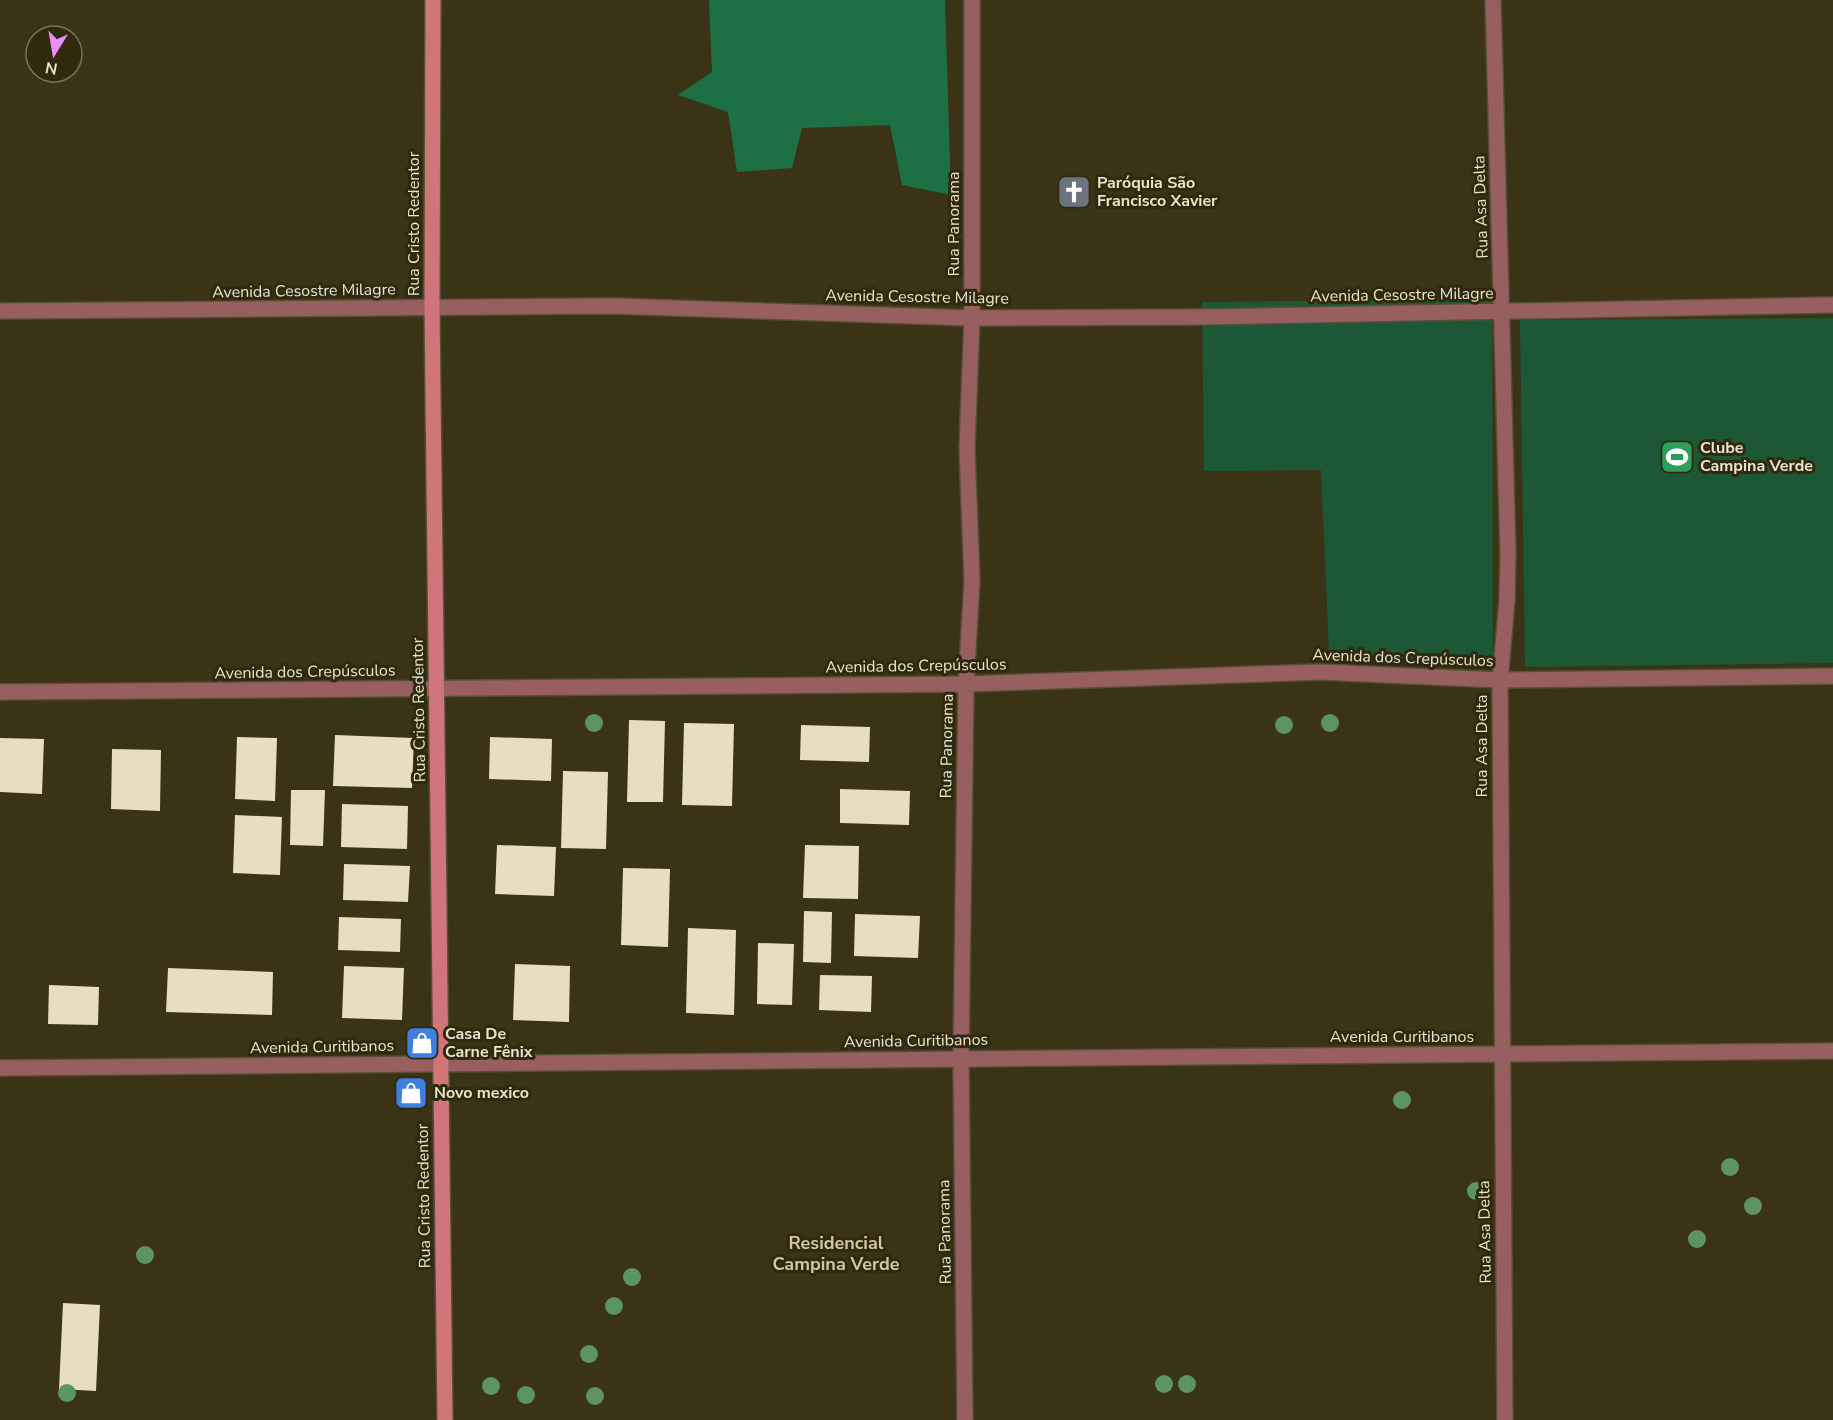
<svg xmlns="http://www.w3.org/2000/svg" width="1833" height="1420" font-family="'Nunito Sans',sans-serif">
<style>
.green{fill:#1d5836}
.forest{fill:#1d7043}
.building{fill:#e7debd}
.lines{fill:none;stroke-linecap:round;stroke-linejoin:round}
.street-casing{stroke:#564f34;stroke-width:18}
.secondary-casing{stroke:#564f34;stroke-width:18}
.street{stroke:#985f61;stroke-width:15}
.secondary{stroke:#d0757a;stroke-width:15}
.tree{fill:#5d9463}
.labels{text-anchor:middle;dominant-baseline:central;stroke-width:6;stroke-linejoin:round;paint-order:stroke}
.poi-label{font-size:16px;font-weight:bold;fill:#e8e4d3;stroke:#30290c;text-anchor:start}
.street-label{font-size:16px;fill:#e8e4d3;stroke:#30290c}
.neighbourhood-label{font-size:18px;font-weight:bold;fill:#cfc7a6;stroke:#30290c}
</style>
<rect width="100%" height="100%" fill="#3a3316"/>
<path class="green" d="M 1492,299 L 1493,669 L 1329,652 L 1321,470 L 1204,471 L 1202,302 Z
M 1833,318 L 1833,663 L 1525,667 L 1520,320 Z"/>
<path class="forest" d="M 709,0 L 945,0 L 951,195 L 902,185 L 890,125 L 802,128 L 792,168 L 737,172 L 728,112 L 678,95 L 712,72 Z"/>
<path class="building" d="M 629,720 L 665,721 L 663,802 L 627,802 Z
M 684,723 L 734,724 L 732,806 L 682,805 Z
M 801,725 L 870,727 L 869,762 L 800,760 Z
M 335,735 L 414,738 L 412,788 L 333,786 Z
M 237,737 L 277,738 L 275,801 L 235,799 Z
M 490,737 L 552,739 L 551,781 L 489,779 Z
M 0,738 L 44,739 L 42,794 L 0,792 Z
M 112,749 L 161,750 L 160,811 L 111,809 Z
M 563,771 L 608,772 L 606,849 L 561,848 Z
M 840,789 L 910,791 L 909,825 L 840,823 Z
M 291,790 L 325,790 L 323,846 L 290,845 Z
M 342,804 L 408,806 L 407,849 L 341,847 Z
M 235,815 L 282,817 L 280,875 L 233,873 Z
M 497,845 L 556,847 L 554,896 L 495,894 Z
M 805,845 L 859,846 L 858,899 L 803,898 Z
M 344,864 L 410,866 L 408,902 L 343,900 Z
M 623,868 L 670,869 L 668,947 L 621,945 Z
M 804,911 L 832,912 L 831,963 L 803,962 Z
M 855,914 L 920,916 L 918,958 L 854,956 Z
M 339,917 L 401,919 L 400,952 L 338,950 Z
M 688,928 L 736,930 L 734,1015 L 686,1013 Z
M 758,943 L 794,944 L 792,1005 L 757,1004 Z
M 515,964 L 570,966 L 569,1022 L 513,1020 Z
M 344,966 L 404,968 L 402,1020 L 342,1018 Z
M 168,968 L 273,972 L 272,1015 L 166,1012 Z
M 820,975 L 872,976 L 871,1012 L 819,1010 Z
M 49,985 L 99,987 L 98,1025 L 48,1024 Z
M 63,1303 L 100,1305 L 96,1391 L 59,1389 Z"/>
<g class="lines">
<defs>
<path id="street" d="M 1493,0 L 1508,553 L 1507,600 L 1500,680 L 1505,1420
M 0,311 L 614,306 L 972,318 L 1205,317 L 1833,305
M 0,692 L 966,684 L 1320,672 L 1500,680 L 1833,676
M 0,1068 L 1833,1051
M 965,1420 L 961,1059 L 966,684 L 972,581 L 967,448 L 972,318 L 972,0"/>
<path id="secondary" d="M 433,0 L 432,308 L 445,1420"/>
</defs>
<use href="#street" class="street-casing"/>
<use href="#secondary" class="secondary-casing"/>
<use href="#street" class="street"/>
<use href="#secondary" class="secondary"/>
</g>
<g class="tree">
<circle cx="594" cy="723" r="9"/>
<circle cx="1330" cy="723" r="9"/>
<circle cx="1284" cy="725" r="9"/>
<circle cx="1402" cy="1100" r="9"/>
<circle cx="1730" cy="1167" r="9"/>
<circle cx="1476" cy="1191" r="9"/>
<circle cx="1753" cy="1206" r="9"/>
<circle cx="1697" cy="1239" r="9"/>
<circle cx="145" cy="1255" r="9"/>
<circle cx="632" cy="1277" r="9"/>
<circle cx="614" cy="1306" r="9"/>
<circle cx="589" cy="1354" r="9"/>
<circle cx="1164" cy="1384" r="9"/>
<circle cx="1187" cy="1384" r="9"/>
<circle cx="491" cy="1386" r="9"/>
<circle cx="67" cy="1393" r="9"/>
<circle cx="526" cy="1395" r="9"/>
<circle cx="595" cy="1396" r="9"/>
</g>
<defs>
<symbol id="church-square" viewBox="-11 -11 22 22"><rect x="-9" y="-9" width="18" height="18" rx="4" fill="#6b7280" stroke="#30290c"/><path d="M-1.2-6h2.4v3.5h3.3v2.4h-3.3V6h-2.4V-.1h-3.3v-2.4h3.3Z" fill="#fff"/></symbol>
<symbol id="stadium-square" viewBox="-11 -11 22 22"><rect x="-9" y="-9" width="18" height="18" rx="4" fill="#2e9e5b" stroke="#30290c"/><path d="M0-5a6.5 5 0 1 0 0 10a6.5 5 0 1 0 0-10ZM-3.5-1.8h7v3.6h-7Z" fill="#fff"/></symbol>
<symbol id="shop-square" viewBox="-11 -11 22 22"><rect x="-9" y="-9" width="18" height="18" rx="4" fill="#3f7fe0" stroke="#30290c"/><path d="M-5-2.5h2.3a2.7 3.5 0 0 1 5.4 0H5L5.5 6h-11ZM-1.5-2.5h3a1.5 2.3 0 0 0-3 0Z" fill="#fff"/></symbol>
</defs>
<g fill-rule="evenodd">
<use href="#church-square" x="1055" y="173" width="38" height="38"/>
<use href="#stadium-square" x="1658" y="438" width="38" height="38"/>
<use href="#shop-square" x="403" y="1024" width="38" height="38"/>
<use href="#shop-square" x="392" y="1074" width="38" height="38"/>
</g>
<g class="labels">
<g class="poi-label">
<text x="1097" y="183">Paróquia São<tspan x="1097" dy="18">Francisco Xavier</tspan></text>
<text x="1700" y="448">Clube<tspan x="1700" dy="18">Campina Verde</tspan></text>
<text x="445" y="1034">Casa De<tspan x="445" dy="18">Carne Fênix</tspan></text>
<text x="434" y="1093">Novo mexico</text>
</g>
<g class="street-label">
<text transform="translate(1481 207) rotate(-92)">Rua Asa Delta</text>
<text transform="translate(414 224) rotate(-90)">Rua Cristo Redentor</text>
<text transform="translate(954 224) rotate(-90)">Rua Panorama</text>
<text transform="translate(304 291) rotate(-1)">Avenida Cesostre Milagre</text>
<text transform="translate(1402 295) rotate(-1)">Avenida Cesostre Milagre</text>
<text transform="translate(917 297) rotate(1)">Avenida Cesostre Milagre</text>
<text transform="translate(1403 658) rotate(2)">Avenida dos Crepúsculos</text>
<text transform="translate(916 666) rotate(-1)">Avenida dos Crepúsculos</text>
<text transform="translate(305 672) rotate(-1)">Avenida dos Crepúsculos</text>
<text transform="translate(419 710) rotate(-91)">Rua Cristo Redentor</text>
<text transform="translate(947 746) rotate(-89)">Rua Panorama</text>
<text transform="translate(1482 746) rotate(-90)">Rua Asa Delta</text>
<text x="1402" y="1037">Avenida Curitibanos</text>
<text transform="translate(916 1041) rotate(-1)">Avenida Curitibanos</text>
<text transform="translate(322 1047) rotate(-1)">Avenida Curitibanos</text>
<text transform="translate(424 1196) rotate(-91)">Rua Cristo Redentor</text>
<text transform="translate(945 1232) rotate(-91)">Rua Panorama</text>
<text transform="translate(1485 1232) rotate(-91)">Rua Asa Delta</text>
</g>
<g class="neighbourhood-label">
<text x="836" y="1243">Residencial<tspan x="836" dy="21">Campina Verde</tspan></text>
</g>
</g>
<g transform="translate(54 54) rotate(191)"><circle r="28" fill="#30290c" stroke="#7a745c" stroke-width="1.5"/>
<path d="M0-4.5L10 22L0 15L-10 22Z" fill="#ed8cf9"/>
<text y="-9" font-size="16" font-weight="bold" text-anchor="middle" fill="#e8e4d3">N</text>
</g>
</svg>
